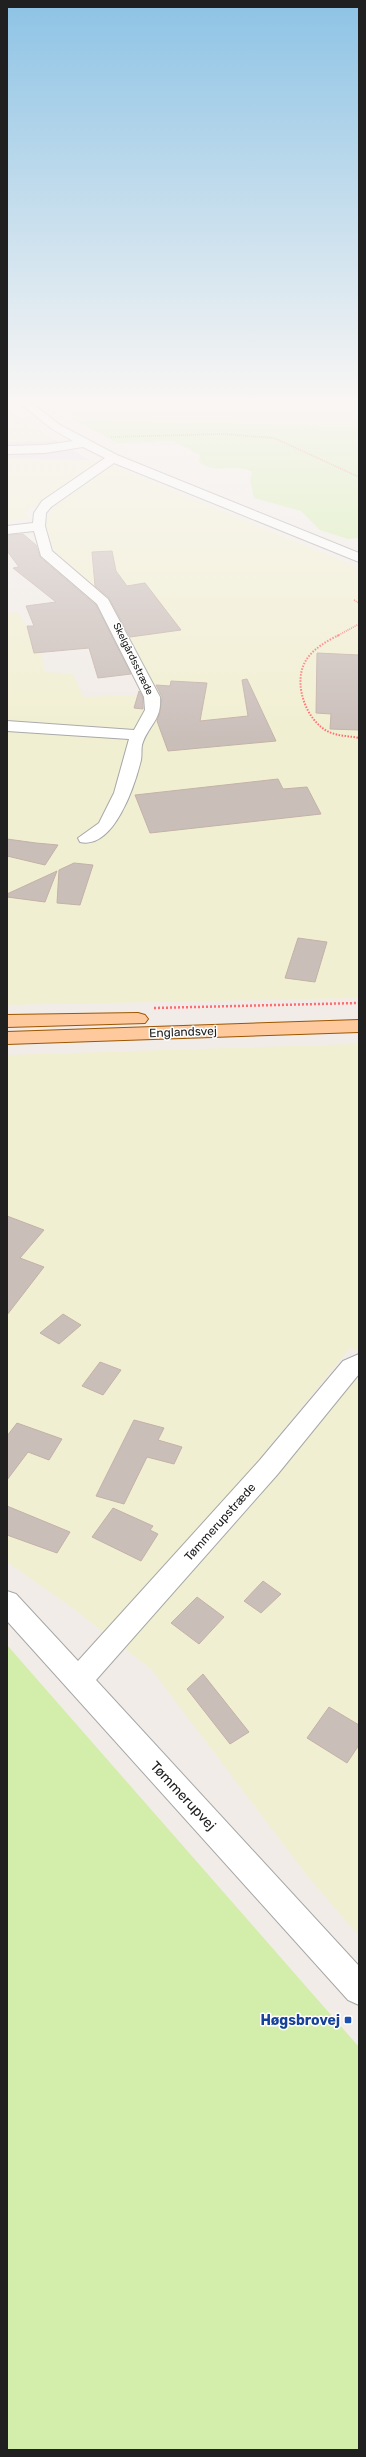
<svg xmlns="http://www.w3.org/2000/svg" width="366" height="2457" font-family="Rubik,sans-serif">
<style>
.industrial{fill:#ebd8e9}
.farmland{fill:#f1efd1;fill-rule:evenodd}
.grass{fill:#d3edab}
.building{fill:#cabeb9;stroke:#c4b1a8}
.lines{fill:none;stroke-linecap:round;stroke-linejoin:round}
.minor-casing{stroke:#a7a7a7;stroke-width:2}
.major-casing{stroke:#9d5600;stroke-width:2}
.path-far2{stroke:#ff6a6c;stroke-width:1.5;stroke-dasharray:1 1;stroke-linecap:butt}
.path-far1{stroke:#ff6a6c;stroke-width:2;stroke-dasharray:1.5 1.5;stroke-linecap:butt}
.path{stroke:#ff6a6c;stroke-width:2.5;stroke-dasharray:2 2;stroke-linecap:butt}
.minor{fill:#fff;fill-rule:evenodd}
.major{fill:#ffc99e;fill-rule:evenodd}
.transit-dot{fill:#1a4fb4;stroke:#fff;stroke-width:1.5}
.labels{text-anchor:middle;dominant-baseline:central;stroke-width:3;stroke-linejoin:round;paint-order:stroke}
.far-street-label{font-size:10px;fill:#202020;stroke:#fff}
.street-label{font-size:12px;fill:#202020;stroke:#fff}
.near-street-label{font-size:14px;fill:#202020;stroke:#fff}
.near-transit-label{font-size:14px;font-weight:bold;fill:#164399;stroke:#fff;text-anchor:end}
</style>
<rect width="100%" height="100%" fill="#f1ece7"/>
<path class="industrial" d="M 55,440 L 89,460 L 7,458 L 7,442 Z"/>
<path class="farmland" d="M 50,396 L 359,396 L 359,427 L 74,420 L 52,404 Z
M 7,410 L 55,440 L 7,442 Z
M 7,458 L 89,460 L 97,463 L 27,511 L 28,519 L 7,521 Z
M 111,465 L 359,568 L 359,998 L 7,1005 L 7,613 L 18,612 L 41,653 L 45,672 L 73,674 L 83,697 L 143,695 L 107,621 L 89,595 L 39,555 L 58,551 L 53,548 L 44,529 L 52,507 ZM 55,725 L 79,725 L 135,729 L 130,737 Z
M 359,1044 L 359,1350 L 350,1348 L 209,1520 L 228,1532 L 351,1381 L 359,1378 L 359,1936 L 305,1873 L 152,1670 L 70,1606 L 7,1562 L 7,1055 Z"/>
<path class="grass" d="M 74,420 L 359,427 L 359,538 L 348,539 L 320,530 L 301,511 L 254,498 L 250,480 L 252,472 C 234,462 219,476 199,462 L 200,455 L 173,441 L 117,443 Z
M 7,1645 L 359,2047 L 359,2450 L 7,2450 Z"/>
<path class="building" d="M 23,534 L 36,545 L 40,557 L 96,605 L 131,674 L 98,678 L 89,648 L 34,653 L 27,626 L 34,626 L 26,606 L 56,602 L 13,568 L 19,567 L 7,551 L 7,535 Z
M 112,551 L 116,571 L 127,586 L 145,583 L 181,630 L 130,637 L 109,598 L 95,586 L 92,552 Z
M 317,653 L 359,655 L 359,730 L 330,729 L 331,714 L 316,713 Z
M 247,679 L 276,741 L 168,751 L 157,721 L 160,712 L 162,697 L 156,685 L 170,686 L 171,681 L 207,683 L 200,721 L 248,716 L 242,680 Z
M 139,691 L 143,697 L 143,709 L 134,708 Z
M 278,779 L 283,789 L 307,787 L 321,814 L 150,833 L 135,795 Z
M 7,839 L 36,843 L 58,845 L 45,865 L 7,856 Z
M 74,863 L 93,865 L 80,905 L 57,903 L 59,870 Z
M 57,871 L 45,902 L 7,897 L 7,894 Z
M 298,938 L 327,942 L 315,982 L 285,978 Z
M 7,1216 L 44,1230 L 20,1258 L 44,1267 L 7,1315 Z
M 63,1314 L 81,1325 L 59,1344 L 40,1333 Z
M 100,1362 L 121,1370 L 103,1395 L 82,1386 Z
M 134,1420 L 164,1428 L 158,1440 L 182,1447 L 174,1464 L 147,1457 L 124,1504 L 96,1496 Z
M 17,1423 L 62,1439 L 49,1460 L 28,1452 L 7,1480 L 7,1436 Z
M 7,1506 L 70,1532 L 57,1553 L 7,1535 Z
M 113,1508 L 153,1526 L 150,1530 L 158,1534 L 141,1561 L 92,1537 Z
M 263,1581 L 281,1594 L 261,1613 L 244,1601 Z
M 197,1597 L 224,1617 L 199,1644 L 171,1623 Z
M 203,1674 L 249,1732 L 230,1744 L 187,1689 Z
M 329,1707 L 359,1725 L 359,1745 L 347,1763 L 307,1738 Z"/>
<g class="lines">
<defs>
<path id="minor" d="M 11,396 L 23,396 L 60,425 L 117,455 L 359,553 L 359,562 L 114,463 L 51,507 L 46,513 L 45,526 L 52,551 L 108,599 L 160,697 C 162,721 148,725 142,745 C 141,750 142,755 141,760 C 135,785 114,850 80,842 L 78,838 L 99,823 L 114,793 L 129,739 L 7,731 L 7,721 L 134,730 L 145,710 L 144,697 L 97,604 L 41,556 L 34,531 L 7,534 L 7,526 L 33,523 L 34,513 L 42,501 L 105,458 L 83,447 L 45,453 L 7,454 L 7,446 L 45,445 L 73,441 L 52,429 Z
M 359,1354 L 359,1374 L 277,1475 L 96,1680 L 359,1966 L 359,2005 L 348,2000 L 7,1621 L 7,1591 L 16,1594 L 78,1661 L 259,1461 L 343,1361 Z"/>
<path id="major" d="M 138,1013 L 145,1015 L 148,1019 L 145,1023 L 7,1027 L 7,1015 Z
M 359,1020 L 359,1032 L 7,1044 L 7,1032 Z"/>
</defs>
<use href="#minor" class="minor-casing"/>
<use href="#major" class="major-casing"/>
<path class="path-far2" d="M 111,437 L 224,434 L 274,438 L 359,477
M 354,600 L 359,603
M 337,636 L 359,624"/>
<path class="path-far1" d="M 339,635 C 327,641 312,649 305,662 C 293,684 306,721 329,732 C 338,736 349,736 359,738"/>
<path class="path" d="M 154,1008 L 359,1003"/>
<use href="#minor" class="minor"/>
<use href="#major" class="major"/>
</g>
<linearGradient id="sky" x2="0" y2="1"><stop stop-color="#8dc3e5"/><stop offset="0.54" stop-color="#f9f6f4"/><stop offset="1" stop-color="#f9f6f4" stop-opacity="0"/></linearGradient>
<rect width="366" height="740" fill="url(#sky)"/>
<rect class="transit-dot" x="344" y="2016" width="8" height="8" rx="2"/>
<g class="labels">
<g class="far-street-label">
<text transform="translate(133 659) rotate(64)">Skelgårdsstræde</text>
</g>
<g class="street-label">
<text transform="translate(183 1032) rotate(-2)">Englandsvej</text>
<text transform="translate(220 1522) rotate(-48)">Tømmerupstræde</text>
</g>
<g class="near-street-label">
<text transform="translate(183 1796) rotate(47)">Tømmerupvej</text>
</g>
<g class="near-transit-label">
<text x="340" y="2020">Høgsbrovej</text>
</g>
</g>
<rect width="366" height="2457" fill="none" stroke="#202020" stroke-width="16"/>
</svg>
